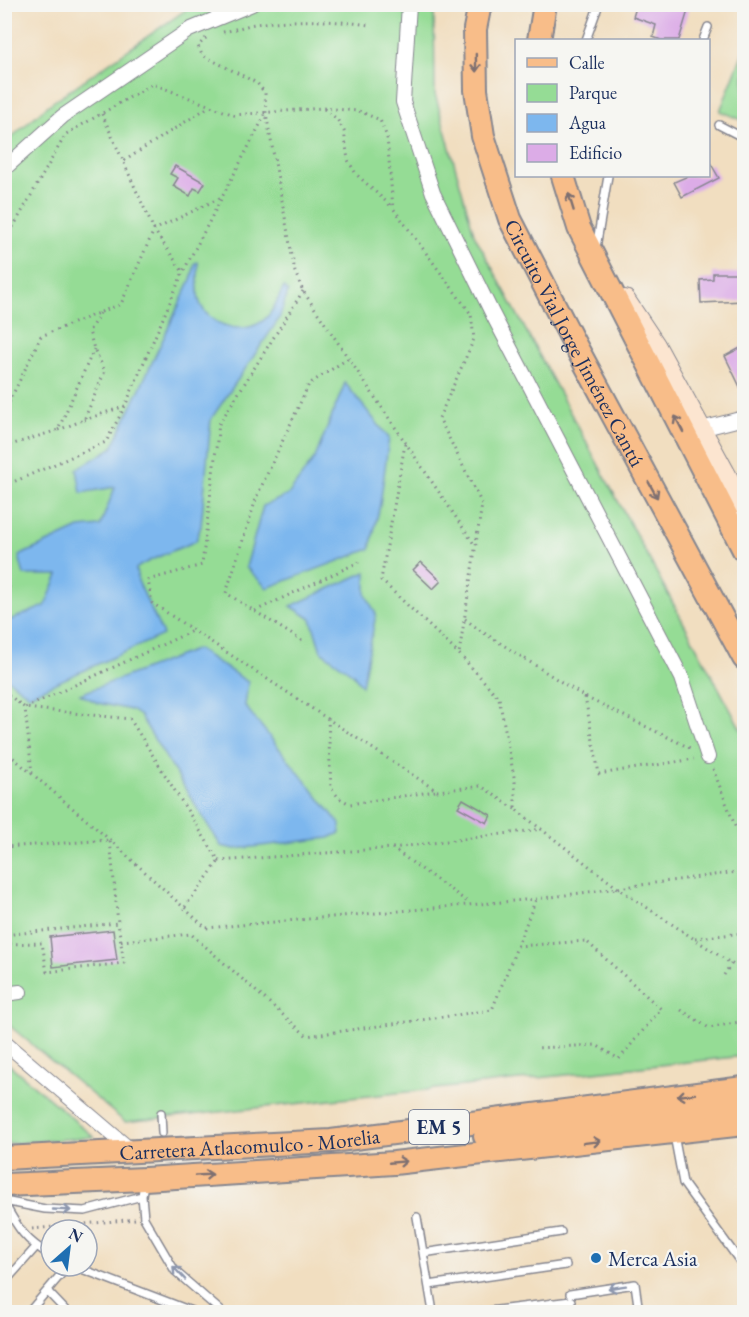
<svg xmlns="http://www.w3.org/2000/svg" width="749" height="1317" font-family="'EB Garamond',serif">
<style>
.green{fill:#95dc95;stroke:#58867a;stroke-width:1.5}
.water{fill:#7db7ee;stroke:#4c73a6;stroke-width:1.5}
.building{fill:#dcace7}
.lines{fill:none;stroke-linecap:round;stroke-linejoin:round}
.lane-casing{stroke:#86868f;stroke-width:10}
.street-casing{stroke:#86868f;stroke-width:16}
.secondary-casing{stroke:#86868f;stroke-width:22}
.primary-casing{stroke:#86868f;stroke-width:26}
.path{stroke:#86868f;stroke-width:3;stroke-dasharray:1.5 4.5;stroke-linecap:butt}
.lane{stroke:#fff;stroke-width:7}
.street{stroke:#fff;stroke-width:14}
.secondary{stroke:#fce5d0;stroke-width:20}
.primary{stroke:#f8bd89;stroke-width:22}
.oneway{stroke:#7e6f71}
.oneway2{stroke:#8d97ae}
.poi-dot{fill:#1f6fb2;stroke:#f6f6f2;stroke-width:2}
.labels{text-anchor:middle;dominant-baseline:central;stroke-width:4.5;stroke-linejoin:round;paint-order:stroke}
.shield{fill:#f6f6f2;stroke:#5d6b8a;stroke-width:1.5}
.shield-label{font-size:20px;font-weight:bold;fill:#1b2f5e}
.street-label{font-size:21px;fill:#1b2f5e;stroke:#f6f6f2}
.poi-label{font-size:21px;fill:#1b2f5e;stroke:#f6f6f2;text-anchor:start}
</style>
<rect width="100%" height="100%" fill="#f6f6f2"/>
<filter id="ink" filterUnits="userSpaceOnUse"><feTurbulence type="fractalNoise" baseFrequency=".0167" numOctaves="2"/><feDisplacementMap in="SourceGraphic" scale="12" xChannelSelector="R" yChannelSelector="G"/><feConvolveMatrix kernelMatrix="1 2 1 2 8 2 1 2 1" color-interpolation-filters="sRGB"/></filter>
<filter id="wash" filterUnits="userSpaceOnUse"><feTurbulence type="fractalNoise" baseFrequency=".008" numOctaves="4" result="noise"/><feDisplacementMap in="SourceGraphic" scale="24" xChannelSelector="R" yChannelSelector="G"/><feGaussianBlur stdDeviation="1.35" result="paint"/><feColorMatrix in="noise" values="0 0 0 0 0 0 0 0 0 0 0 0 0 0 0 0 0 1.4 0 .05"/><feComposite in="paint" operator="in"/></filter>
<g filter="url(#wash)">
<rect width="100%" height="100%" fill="#f1dec0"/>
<path class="green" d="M 193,5 L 434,5 L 435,94 L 474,234 L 744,735 L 744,1056 L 125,1122 L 5,1022 L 4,144 L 47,106 Z
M 744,50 L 744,121 L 720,111 Z
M 4,1061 L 5,1061 L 94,1137 L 5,1144 Z"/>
<path class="water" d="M 198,262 C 199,274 196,289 199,300 C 207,328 249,338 268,316 C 275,308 279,296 284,287 L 288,292 L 279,319 L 211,419 L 201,526 L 196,541 C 183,547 142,562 136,569 L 138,581 L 163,635 L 29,695 L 5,677 L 5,622 L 45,606 L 58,575 L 24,575 L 19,556 L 79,528 L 100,526 L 115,487 L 81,493 L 77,469 L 112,448 L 192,277 L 195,263 Z
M 345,383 L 389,438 L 380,505 L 370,549 L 267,588 L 246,567 L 263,506 L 288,495 L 315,458 Z
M 366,572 L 366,595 L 376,614 L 362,686 L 353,674 L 321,651 L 311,619 L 291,606 Z
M 197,649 L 248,682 L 245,706 L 340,824 L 340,833 L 329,838 L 235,849 L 221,846 L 140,716 L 131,710 L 98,703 L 80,694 Z"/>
<g id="blocks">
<path class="building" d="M 637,4 L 690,4 L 679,40 L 661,40 L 653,37 L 656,25 L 633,17 Z
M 711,164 L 719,178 L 682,197 L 674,182 L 688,176 L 708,176 L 708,165 Z
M 175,166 L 205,183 L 200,191 L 194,188 L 190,196 L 173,186 L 178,178 L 170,174 Z
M 738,268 L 744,268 L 744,301 L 701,303 L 700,280 L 713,279 L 713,273 L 738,273 Z
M 744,346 L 744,395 L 725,356 Z
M 421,562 L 441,581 L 433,589 L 413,570 Z
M 463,799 L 491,815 L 487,823 L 458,807 Z
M 113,930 L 117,960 L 53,967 L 50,937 Z"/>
</g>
</g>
<g filter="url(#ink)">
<use href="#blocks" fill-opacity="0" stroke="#86868f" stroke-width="1.5"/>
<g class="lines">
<defs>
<path id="lane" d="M 586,40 L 599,4
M 703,40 L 708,27
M 719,125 L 744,138
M 596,248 L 608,176
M 161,1113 L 162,1133
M 674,1135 L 683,1183 L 744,1267
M 144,1183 L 142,1196 L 144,1218 L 175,1271 L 222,1312
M 4,1201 L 45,1209 L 85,1211 L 142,1196
M 4,1203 C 18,1228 26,1242 51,1255
M 417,1217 L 433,1312
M 423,1253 L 561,1232
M 74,1266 L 194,1312
M 4,1283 L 36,1247
M 429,1285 L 566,1265
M 48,1292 L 67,1312
M 570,1294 L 635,1284 L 639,1312
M 29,1312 L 68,1266
M 481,1312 L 571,1301
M 543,1312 L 552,1303"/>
<path id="street" d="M 409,4 L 403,102 L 433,193 L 493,315 L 682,678 L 708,757
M 4,169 L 63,116 L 189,30 L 252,4
M 701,429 L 744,418
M 4,994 L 20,992
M 4,1042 L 132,1151"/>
<path id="secondary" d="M 625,300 L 655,345 L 744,508"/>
<g id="primary">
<path id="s1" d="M 480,4 L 475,29 L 476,90 L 483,136 L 510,219 L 574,343 L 744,658"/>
<path d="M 539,40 L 545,4"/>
<path d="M 563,176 L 579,228 L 744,550"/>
<path d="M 485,1136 L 744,1107"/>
<path id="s2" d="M 4,1158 L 331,1141 L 744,1088"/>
<path d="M 4,1185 L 145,1179 L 394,1163 L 744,1124"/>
</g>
</defs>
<use href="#lane" class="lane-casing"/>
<use href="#street" class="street-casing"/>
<use href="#secondary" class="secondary-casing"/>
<use href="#primary" class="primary-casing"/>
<path class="path" d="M 223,32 C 234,30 244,26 255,24 C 292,19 332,20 369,25
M 206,38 L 198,46 L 202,55 L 257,83 L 265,93 L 266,113 L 295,272 L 303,291 L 474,544
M 324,109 L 337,119 L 344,131 L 348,160 L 356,174 L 393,208
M 102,114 L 154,230 L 183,272
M 124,161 L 210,106
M 4,243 L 66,134 L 153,84 L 234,115 L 323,108 L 359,111 L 380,120 L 387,137 L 393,208 L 471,314 L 474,339 L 439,418 L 482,504 L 459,654
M 303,291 L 219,424 L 202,565 L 148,580 L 152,603 L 437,791 L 481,786 L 515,809
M 4,413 L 41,336 L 121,304 L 154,230 L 220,198
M 84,420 L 125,406
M 58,430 L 84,420 L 105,371 L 94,349 L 89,331 L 100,313
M 405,444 L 381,580 L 462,657 L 499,698 L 515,782 L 515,809 L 619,889 L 744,972
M 4,447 L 58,430 L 94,349
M 4,486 L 106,442 L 125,406 L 183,272 L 265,115
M 4,576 L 11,591 L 4,601
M 255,611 L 359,562
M 465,619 L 481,631 L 585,697 L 692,749
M 302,641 L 226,593 L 257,496 L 309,384 L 349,358
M 4,691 L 25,708 L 130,719 L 219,861 L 392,848 L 542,829
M 585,697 L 599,774 L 694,759
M 328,718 L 331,788 L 339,798 L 350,804 L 436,791
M 4,750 L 110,840 L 206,928 L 536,899 L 744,871
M 713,769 L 744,849
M 32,773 L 25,708 L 192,631
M 4,847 L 110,840 L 118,923 L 4,935
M 392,848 L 469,903
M 185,907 L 219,861
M 695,938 L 744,933
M 121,941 L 191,934 L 307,1036 L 492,1010 L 536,899
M 4,944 L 42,943 L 47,972 L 124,963 L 118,923
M 517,946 L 586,941 L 661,1009 L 619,1059 L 596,1045 L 536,1048
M 724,975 L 731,964
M 737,1003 L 744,1008
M 681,1010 L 709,1028 L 744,1021
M 32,1229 L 136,1219"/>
<use href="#lane" class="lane"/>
<use href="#street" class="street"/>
<use href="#secondary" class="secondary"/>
<use href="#primary" class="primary"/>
</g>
<defs><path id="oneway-shaft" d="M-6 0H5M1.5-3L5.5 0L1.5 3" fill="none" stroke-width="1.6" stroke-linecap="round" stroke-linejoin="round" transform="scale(1.5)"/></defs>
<g class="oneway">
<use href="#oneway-shaft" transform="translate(476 63) rotate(89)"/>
<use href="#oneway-shaft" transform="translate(571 202) rotate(-107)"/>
<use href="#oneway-shaft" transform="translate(679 424) rotate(-117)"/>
<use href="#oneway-shaft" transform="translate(653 490) rotate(61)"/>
<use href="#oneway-shaft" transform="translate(686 1095) rotate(173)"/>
<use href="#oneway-shaft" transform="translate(592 1142) rotate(-7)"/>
<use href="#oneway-shaft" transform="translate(398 1162) rotate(-5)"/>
<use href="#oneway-shaft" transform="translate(204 1175) rotate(-3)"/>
</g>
<g class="oneway2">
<use href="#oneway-shaft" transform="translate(62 1210) rotate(3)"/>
<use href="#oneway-shaft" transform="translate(179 1273) rotate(-133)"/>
<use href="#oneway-shaft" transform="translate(617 1287) rotate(171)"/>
</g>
</g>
<circle class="poi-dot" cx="596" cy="1258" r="6"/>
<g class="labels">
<rect class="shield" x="409" y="1110" width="60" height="34" rx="4.5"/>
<g class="shield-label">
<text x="439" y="1127">EM 5</text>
</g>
<g class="street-label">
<text stroke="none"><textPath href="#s1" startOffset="360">Circuito Vial Jorge Jiménez Cantú</textPath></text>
<text stroke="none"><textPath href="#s2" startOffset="246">Carretera Atlacomulco - Morelia</textPath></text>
</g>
<g class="poi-label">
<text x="608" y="1258">Merca Asia</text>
</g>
</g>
<rect width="749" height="1317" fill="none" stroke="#f6f6f2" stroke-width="24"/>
<rect x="515" y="39" width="195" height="138" fill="#f6f6f2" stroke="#9ea6b7" stroke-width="1.5"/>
<rect x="527" y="58" width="30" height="9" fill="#f8bd89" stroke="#9ea6b7" stroke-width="1.5"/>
<text x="569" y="69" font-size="18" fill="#1b2f5e">Calle</text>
<rect x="527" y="84" width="30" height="18" fill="#95dc95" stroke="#9ea6b7" stroke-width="1.5"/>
<text x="569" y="99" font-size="18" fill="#1b2f5e">Parque</text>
<rect x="527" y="114" width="30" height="18" fill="#7db7ee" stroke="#9ea6b7" stroke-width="1.5"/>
<text x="569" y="129" font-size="18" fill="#1b2f5e">Agua</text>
<rect x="527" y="144" width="30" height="18" fill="#dcace7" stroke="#9ea6b7" stroke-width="1.5"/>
<text x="569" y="159" font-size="18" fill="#1b2f5e">Edificio</text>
<g transform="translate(69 1248) rotate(28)"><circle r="28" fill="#f6f6f2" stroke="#9ea6b7" stroke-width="1.5"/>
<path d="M0-4.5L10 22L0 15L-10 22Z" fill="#1f6fb2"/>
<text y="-9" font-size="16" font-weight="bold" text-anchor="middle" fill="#1b2f5e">N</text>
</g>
</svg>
